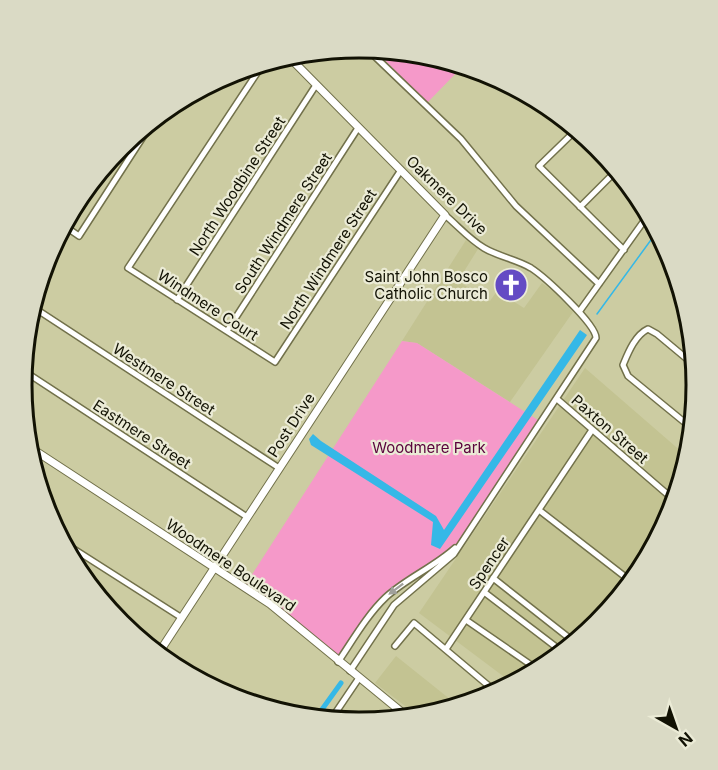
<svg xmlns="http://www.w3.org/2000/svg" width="718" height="770" font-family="Inter,sans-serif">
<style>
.built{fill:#c3c392}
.green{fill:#f599c9}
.water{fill:#35b8e7}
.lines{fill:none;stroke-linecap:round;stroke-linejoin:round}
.stream{stroke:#35b8e7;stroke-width:1.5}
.canal{stroke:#35b8e7;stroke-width:5}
.street-casing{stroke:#72714b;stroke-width:8}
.secondary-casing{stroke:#72714b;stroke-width:9}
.street{stroke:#fff;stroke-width:5}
.secondary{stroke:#fff;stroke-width:7}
.oneway{fill:#a0a09b}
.labels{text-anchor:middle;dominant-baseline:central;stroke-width:4.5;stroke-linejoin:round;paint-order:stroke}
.street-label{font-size:15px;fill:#121204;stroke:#ebebd6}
.poi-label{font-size:15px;fill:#121204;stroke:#ebebd6;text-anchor:end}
.park-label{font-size:15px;fill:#59033c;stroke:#ebebd6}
.rim{fill:none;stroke:#121204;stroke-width:3}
</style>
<rect width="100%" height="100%" fill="#cccca2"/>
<path class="built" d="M 466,240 L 478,249 L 458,281 L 490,301 L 497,291 L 524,308 L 542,283 L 554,292 L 573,312 L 510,402 L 417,343 L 402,341 Z
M 585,368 L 683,453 L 671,515 L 598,624 L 511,682 L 419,613 Z
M 396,656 L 456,704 L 413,712 L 375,683 Z"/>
<path class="green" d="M 375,50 L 462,67 L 427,103 Z
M 402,341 L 417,343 L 541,422 L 460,543 L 379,604 L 338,662 L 244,587 Z"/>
<path class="water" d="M 580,330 L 587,335 L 440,549 L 431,545 L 433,522 L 311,445 L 309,439 L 313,434 L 321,441 L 436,516 L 444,530 Z"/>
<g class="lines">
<path class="stream" d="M 597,314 L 656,233"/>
<path class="canal" d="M 318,715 L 341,683"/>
<defs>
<path id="street" d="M 366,48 L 461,139 L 516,206 L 599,284
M 261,67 L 128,268 L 275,362 L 401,170
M 575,131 L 539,166 L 624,250
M 580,207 L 615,172
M 66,227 L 79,236 L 150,126
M 666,252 L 672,258
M 177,300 L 316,85
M 36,309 L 279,468
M 579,312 L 646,218
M 227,331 L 358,128
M 24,371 L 247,517
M 557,399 L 674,500
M 689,426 L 628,376 L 623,365 C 628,353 635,335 648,329 L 657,334 L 693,364
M 539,510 L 628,579
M 66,544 L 182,618
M 493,578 L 573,641
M 484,592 L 560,650
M 466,620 L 534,667
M 395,646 L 414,623 L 496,692
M 446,649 L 592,430
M 338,662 C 353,640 367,615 386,597 C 407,578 434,567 455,548
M 350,671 L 394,605 L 454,554 L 596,338 C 596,324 545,277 531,268 C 516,259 499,257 484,248 C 469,239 458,226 445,215
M 332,718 L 359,678"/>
<path id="secondary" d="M 34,450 L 270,604 L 404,714
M 160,651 L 445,215 L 292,60"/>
</defs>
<use href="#street" class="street-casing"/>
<use href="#secondary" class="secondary-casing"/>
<use href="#street" class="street"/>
<use href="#secondary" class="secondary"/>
</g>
<defs><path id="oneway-solid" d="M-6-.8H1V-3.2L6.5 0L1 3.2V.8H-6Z" transform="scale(1.5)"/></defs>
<use class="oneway" href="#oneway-solid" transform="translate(396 589) rotate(143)"/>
<defs>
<symbol id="church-disc" viewBox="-11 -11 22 22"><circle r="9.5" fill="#644bc4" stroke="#ebebd6"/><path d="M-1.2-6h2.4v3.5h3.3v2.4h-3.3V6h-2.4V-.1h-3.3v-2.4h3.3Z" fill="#fff"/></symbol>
</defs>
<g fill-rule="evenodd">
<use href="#church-disc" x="492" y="266" width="38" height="38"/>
</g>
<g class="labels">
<g class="street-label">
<text transform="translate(237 186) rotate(-57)">North Woodbine Street</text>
<text transform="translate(447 195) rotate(44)">Oakmere Drive</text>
<text transform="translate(283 223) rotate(-57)">South Windmere Street</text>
<text transform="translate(328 259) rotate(-57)">North Windmere Street</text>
<text transform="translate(208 305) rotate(33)">Windmere Court</text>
<text transform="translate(164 379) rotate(33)">Westmere Street</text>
<text transform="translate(291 425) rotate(-57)">Post Drive</text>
<text transform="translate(610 429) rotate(41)">Paxton Street</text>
<text transform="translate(142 434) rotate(33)">Eastmere Street</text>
<text transform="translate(489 563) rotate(-56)">Spencer</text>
<text transform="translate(231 565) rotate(34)">Woodmere Boulevard</text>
</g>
<g class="poi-label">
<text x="488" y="276">Saint John Bosco<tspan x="488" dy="17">Catholic Church</tspan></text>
</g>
<g class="park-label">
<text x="429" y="447">Woodmere Park</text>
</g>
</g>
<path d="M0 0H718V770H0ZM32 385a327 327 0 1 1 654 0a327 327 0 1 1-654 0Z" fill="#dadac5" fill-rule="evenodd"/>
<path class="rim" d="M32 385a327 327 0 1 1 654 0a327 327 0 1 1-654 0Z"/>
<g transform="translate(676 728) rotate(140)" stroke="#ebebd6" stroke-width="4.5" paint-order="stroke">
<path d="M0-4.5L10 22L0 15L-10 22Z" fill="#121204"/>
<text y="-9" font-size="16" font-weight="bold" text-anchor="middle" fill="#121204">N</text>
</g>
</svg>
